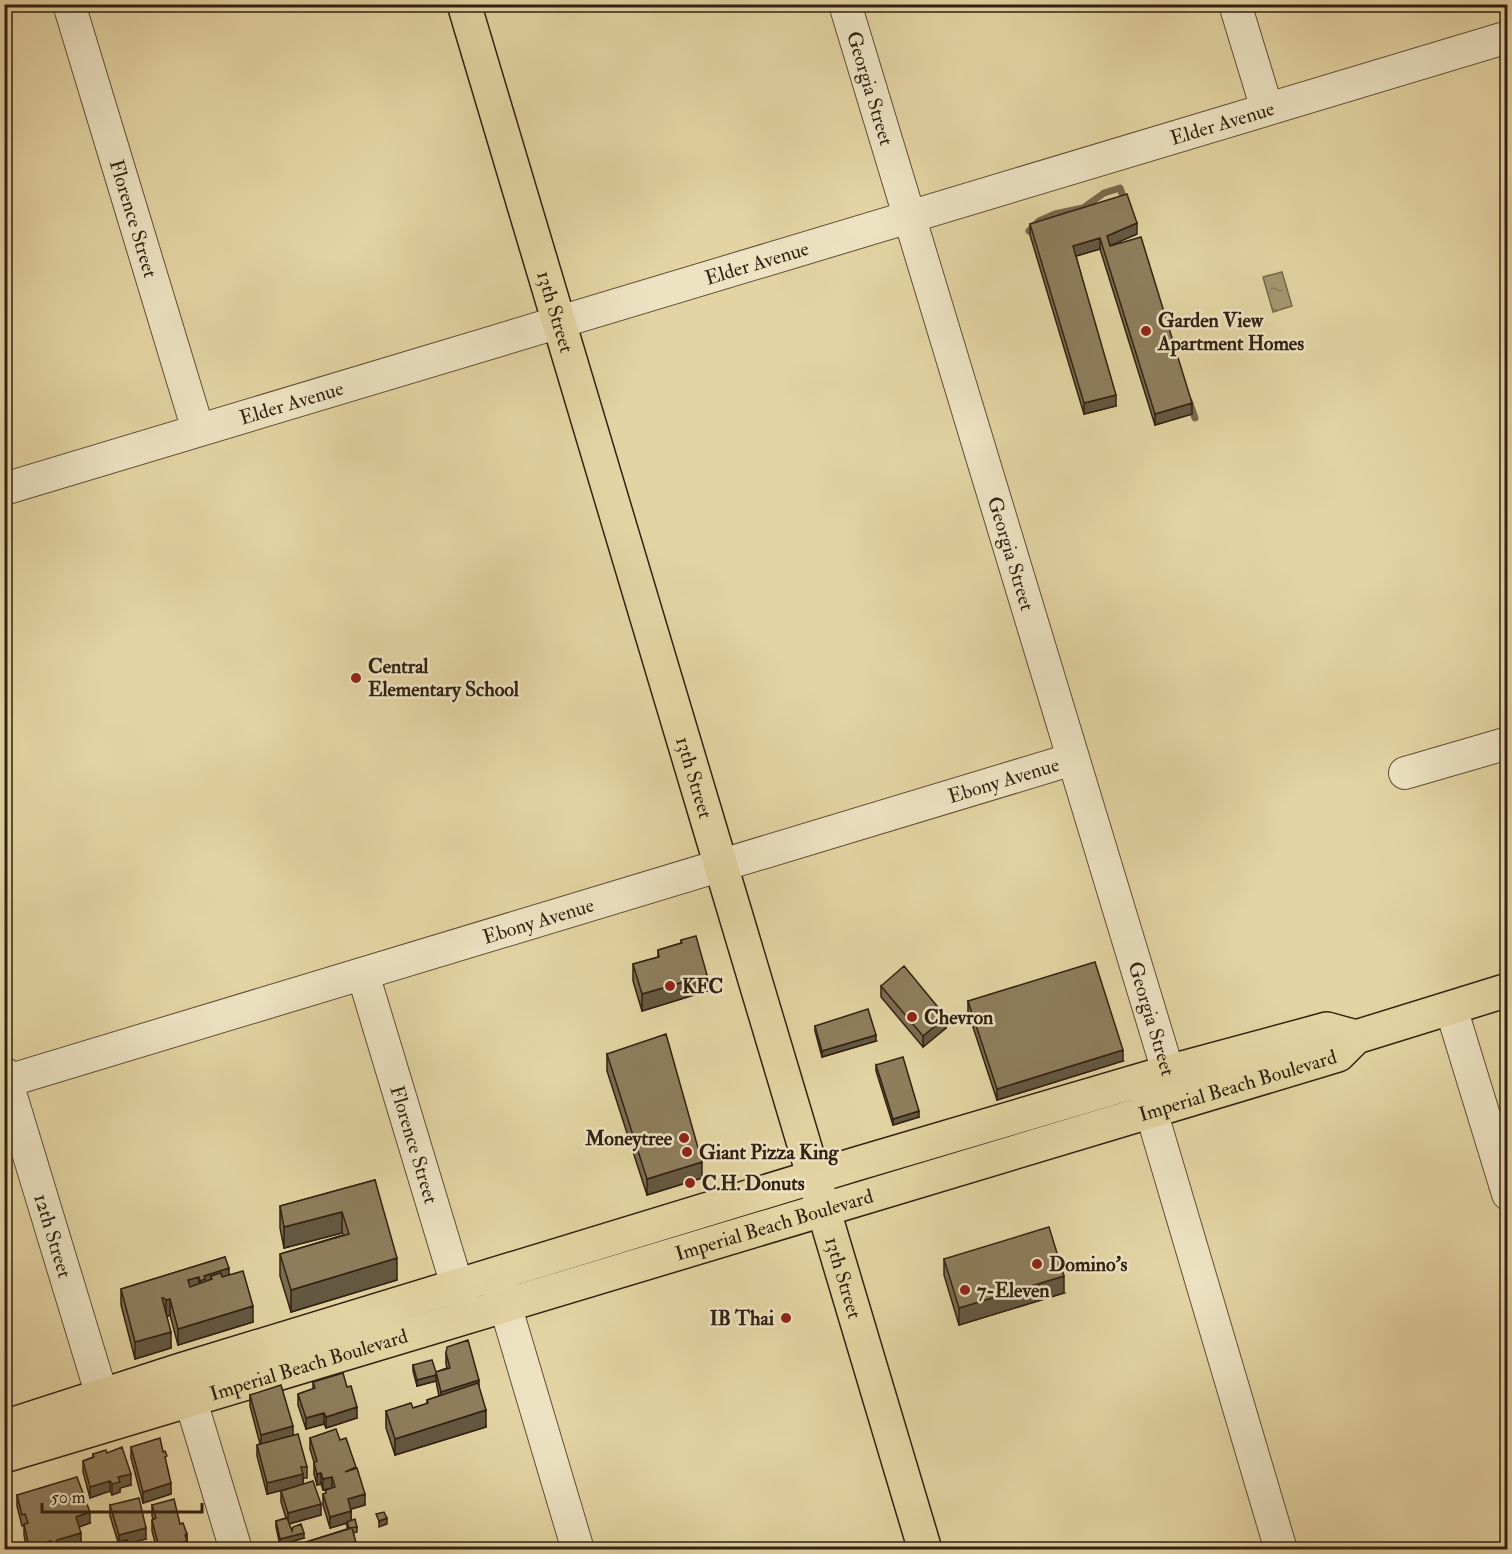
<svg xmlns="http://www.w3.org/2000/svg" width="1512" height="1554" font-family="'IM FELL Double Pica',serif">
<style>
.water{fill:url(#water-ripples);stroke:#78684c;stroke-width:1.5}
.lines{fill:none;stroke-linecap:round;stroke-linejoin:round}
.stream{stroke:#78684c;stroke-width:7}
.minor-casing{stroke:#5e4e36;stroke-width:34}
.major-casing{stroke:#322112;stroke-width:36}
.minor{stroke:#ede3c3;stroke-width:32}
.major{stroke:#e4d4a3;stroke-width:33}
.wall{fill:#7b6c50;stroke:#322112;stroke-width:1.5}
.shaded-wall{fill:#645841;stroke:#322112;stroke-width:1.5}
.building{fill:#8f7e5d;stroke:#322112;stroke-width:1.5}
.poi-dot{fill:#8f2418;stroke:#ede3c3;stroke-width:2}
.labels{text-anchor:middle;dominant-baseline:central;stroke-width:5;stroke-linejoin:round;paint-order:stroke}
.street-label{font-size:20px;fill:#322112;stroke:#ede3c3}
.poi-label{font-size:20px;font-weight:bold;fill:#322112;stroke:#ede3c3;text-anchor:start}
</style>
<defs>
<pattern id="water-ripples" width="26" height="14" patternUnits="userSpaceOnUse" patternTransform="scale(1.5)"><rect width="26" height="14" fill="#a79772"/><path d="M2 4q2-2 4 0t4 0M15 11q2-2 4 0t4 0" fill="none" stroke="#897b5c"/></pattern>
</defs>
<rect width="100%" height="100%" fill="#e4d4a3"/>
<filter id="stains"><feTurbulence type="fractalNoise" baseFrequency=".00333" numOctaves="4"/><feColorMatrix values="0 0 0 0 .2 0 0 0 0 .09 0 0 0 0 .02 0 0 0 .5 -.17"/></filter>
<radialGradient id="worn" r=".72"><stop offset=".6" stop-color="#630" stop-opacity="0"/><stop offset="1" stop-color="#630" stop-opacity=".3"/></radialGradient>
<path class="water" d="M 1282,272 L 1292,306 L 1273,312 L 1263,277 Z"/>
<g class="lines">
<path class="stream" d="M 1029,231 L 1039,221 L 1055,214 L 1083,208 L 1104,193 L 1120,188 L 1125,202
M 1189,401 L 1195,418"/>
<defs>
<g id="minor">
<path id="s1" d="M 69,4 L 198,430"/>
<path id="s2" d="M 845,4 L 1176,1098"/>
<path d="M 1235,4 L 1267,109"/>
<path id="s3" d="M 4,489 L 1508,37"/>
<path d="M 1405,773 L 1508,743"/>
<path id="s4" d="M 363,974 L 465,1312"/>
<path d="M 1451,1008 L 1508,1194"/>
<path id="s5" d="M 4,1073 L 102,1396"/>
<path id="s6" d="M 4,1082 L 1073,759"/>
<path d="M 1144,1087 L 1281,1550"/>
<path d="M 498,1281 L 578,1550"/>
<path d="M 183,1375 L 236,1550"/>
</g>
<g id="major">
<path id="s7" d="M 464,4 L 925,1550"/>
<path d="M 4,1427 L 181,1370 L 856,1164 L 1168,1072 L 1327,1029 L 1356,1037"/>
<path id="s8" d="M 4,1456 L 1338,1055 L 1356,1037 L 1508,990"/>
</g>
</defs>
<use href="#minor" class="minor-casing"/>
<use href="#major" class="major-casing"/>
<use href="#minor" class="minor"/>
<use href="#major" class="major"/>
</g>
<path class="wall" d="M 1030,224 L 1137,234 L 1110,245 L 1192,414 L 1155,425 L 1100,249 L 1076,256 L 1116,406 L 1084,414 L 1030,235 Z
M 681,940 L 707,991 L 642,1011 L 633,981 L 633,964 L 658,957 L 658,950 L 681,943 Z
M 881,986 L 946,1028 L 923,1047 L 881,997 Z
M 968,1001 L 1123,1061 L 997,1100 L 968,1012 Z
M 815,1026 L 876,1041 L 822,1057 L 815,1031 Z
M 607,1054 L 702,1178 L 647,1195 L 607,1071 Z
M 876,1065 L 919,1117 L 893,1125 L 876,1071 Z
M 375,1180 L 397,1280 L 291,1312 L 280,1276 L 280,1254 L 343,1235 L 342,1233 L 284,1248 L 280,1228 L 280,1206 Z
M 225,1257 L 229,1275 L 253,1322 L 178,1345 L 170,1315 L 167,1316 L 171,1348 L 135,1359 L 121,1305 L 121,1289 Z
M 944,1259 L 1064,1293 L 959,1325 L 944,1275 Z
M 446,1353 L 479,1387 L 486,1427 L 395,1455 L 386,1428 L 386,1411 L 413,1408 L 427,1404 L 427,1400 L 439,1396 L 436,1381 L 417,1386 L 413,1371 L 413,1365 L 436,1372 L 447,1368 L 446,1364 Z
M 313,1382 L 357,1418 L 326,1428 L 324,1424 L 306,1429 L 298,1405 L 298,1394 L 313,1389 Z
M 250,1395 L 293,1436 L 307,1467 L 307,1478 L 303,1478 L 303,1484 L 321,1515 L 289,1524 L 292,1531 L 304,1538 L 280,1545 L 276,1527 L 276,1521 L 286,1518 L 281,1502 L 281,1491 L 282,1490 L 267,1494 L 257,1456 L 257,1445 L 260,1444 L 250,1406 Z
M 310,1438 L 340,1440 L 356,1468 L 365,1505 L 351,1509 L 351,1521 L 357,1527 L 357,1532 L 353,1533 L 358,1550 L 290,1550 L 290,1547 L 347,1529 L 347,1523 L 330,1528 L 323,1505 L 323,1494 L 326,1493 L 326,1490 L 331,1488 L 323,1490 L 321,1484 L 317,1485 L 314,1474 L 314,1462 L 310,1449 Z
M 131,1447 L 167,1466 L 171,1494 L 143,1503 L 131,1458 Z
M 107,1453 L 131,1485 L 120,1488 L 120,1492 L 112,1495 L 110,1491 L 90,1498 L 83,1472 L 83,1461 L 93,1457 L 93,1454 Z
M 17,1495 L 90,1523 L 79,1527 L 81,1544 L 63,1550 L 27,1550 L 24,1535 L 24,1526 L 22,1526 L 17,1506 Z
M 110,1505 L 146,1539 L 128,1543 L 130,1550 L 109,1550 L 109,1544 L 118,1542 L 110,1516 Z
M 152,1505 L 180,1524 L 187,1534 L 187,1550 L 157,1550 L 152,1531 L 152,1520 L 153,1519 L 152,1516 Z"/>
<path class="shaded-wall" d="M 1137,223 L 1137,234 L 1107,247 L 1107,236 Z
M 1100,238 L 1100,249 L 1073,257 L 1073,246 Z
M 1116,395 L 1116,406 L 1084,414 L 1084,403 Z
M 1192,403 L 1192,414 L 1155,425 L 1155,414 Z
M 707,975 L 707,991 L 642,1011 L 642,994 Z
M 946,1017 L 946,1028 L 923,1047 L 923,1036 Z
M 876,1035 L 876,1041 L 822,1057 L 822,1051 Z
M 1123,1050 L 1123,1061 L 997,1100 L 997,1089 Z
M 919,1111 L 919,1117 L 893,1125 L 893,1119 Z
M 702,1162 L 702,1178 L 647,1195 L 647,1179 Z
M 342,1212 L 342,1233 L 284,1248 L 284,1227 Z
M 397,1258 L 397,1280 L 291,1312 L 291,1290 Z
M 229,1268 L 229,1284 L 211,1276 L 211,1290 L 200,1297 L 200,1281 L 204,1276 Z
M 1064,1276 L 1064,1293 L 959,1325 L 959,1308 Z
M 199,1277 L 199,1293 L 188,1297 L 188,1280 Z
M 170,1299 L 170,1315 L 166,1317 L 166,1300 Z
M 253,1306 L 253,1322 L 178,1345 L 178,1329 Z
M 171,1332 L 171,1348 L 135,1359 L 135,1342 Z
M 436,1375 L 436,1381 L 417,1386 L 417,1380 Z
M 479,1380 L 479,1391 L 441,1403 L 441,1392 Z
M 357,1407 L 357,1418 L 326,1428 L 326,1417 Z
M 486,1410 L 486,1427 L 395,1455 L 395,1439 Z
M 324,1413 L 324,1424 L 306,1429 L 306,1418 Z
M 293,1426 L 293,1437 L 261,1446 L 261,1435 Z
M 321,1473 L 321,1484 L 317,1485 L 317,1474 Z
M 131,1474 L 131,1485 L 120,1488 L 120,1492 L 112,1495 L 112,1484 L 118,1477 Z
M 303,1474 L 303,1485 L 267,1494 L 267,1483 Z
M 332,1477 L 332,1488 L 323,1490 L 323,1479 Z
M 110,1481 L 110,1491 L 90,1498 L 90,1487 Z
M 171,1483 L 171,1494 L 143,1503 L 143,1492 Z
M 365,1494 L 365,1505 L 348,1510 L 348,1499 Z
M 321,1504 L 321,1515 L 288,1524 L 288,1513 Z
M 351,1511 L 351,1522 L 330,1528 L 330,1517 Z
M 90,1512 L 90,1523 L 76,1528 L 76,1517 Z
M 387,1518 L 387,1524 L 379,1527 L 379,1521 Z
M 146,1528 L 146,1539 L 119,1546 L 119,1535 Z
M 81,1533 L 81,1544 L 63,1550 L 58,1550 L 58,1543 L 57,1540 Z
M 304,1533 L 304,1538 L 280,1545 L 280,1539 Z
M 187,1534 L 187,1550 L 159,1550 L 159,1547 Z
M 51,1541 L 51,1550 L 29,1550 L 29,1547 Z"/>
<path class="building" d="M 1127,194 L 1137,223 L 1107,236 L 1110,246 L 1141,237 L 1192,403 L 1155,414 L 1100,238 L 1073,246 L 1116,395 L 1084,403 L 1030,224 Z
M 696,936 L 707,975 L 642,994 L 633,964 L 659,957 L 658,950 L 682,943 L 681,940 Z
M 1095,962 L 1123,1050 L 997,1089 L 968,1001 Z
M 904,966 L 946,1017 L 923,1036 L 881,986 Z
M 868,1009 L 876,1035 L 822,1051 L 815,1026 Z
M 666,1034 L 702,1162 L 647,1179 L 607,1054 Z
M 903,1057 L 919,1111 L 893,1119 L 876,1065 Z
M 375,1180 L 397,1258 L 291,1290 L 280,1254 L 349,1234 L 342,1212 L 284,1227 L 280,1206 Z
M 1049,1227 L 1064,1276 L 959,1308 L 944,1259 Z
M 225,1257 L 229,1268 L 204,1276 L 205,1279 L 200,1281 L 199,1277 L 188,1280 L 190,1287 L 212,1279 L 211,1276 L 221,1273 L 222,1277 L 243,1271 L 253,1306 L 178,1329 L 170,1299 L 166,1300 L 164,1298 L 162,1298 L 171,1332 L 135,1342 L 121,1289 Z
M 468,1340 L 479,1380 L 441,1392 L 436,1372 L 450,1368 L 446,1353 L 447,1347 Z
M 432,1360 L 436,1372 L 436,1375 L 417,1380 L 413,1365 Z
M 343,1373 L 347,1387 L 351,1386 L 357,1407 L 326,1417 L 324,1413 L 306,1418 L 298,1394 L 315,1388 L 313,1382 Z
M 478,1383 L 486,1410 L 395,1439 L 386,1411 L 411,1403 L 413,1408 L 428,1403 L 427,1400 Z
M 281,1385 L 293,1426 L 261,1435 L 250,1395 Z
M 336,1429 L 340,1440 L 346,1438 L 356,1467 L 345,1472 L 357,1468 L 365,1494 L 348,1499 L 351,1511 L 330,1517 L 323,1494 L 326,1493 L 326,1490 L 335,1487 L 332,1477 L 323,1479 L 321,1473 L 317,1474 L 314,1463 L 317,1461 L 310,1438 Z
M 298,1434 L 307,1467 L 301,1467 L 303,1474 L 267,1483 L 257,1445 Z
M 160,1438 L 163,1452 L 165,1451 L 167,1456 L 165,1457 L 171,1483 L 143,1492 L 131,1447 Z
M 122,1447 L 131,1474 L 118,1477 L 120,1482 L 112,1484 L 110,1481 L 90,1487 L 83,1461 L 94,1457 L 93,1454 L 106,1450 L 107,1453 Z
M 77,1477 L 90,1512 L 76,1517 L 81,1533 L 57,1540 L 58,1543 L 52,1544 L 51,1541 L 29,1547 L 24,1524 L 28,1523 L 25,1514 L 22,1515 L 17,1495 Z
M 313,1481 L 321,1504 L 288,1513 L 281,1491 Z
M 139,1498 L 146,1528 L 119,1535 L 110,1505 Z
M 174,1499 L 180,1524 L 183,1523 L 187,1534 L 185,1535 L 187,1541 L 159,1547 L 152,1520 L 156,1518 L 152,1505 Z
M 384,1512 L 387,1518 L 379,1521 L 376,1514 Z
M 287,1518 L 292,1531 L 293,1527 L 301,1524 L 304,1533 L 280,1539 L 276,1521 Z
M 355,1519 L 357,1527 L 349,1528 L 347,1522 Z
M 352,1528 L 358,1550 L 291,1550 L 290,1547 Z
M 127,1540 L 130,1550 L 111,1550 L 109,1544 Z"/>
<g class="poi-dot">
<circle cx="1146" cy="331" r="6"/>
<circle cx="356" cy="678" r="6"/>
<circle cx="670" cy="986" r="6"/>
<circle cx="912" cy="1017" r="6"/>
<circle cx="684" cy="1138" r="6"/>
<circle cx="687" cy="1152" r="6"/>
<circle cx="690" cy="1183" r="6"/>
<circle cx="1037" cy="1264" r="6"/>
<circle cx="965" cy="1290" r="6"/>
<circle cx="786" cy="1318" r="6"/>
</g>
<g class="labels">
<g class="street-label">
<text stroke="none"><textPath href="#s2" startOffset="88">Georgia Street</textPath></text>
<text stroke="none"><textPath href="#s3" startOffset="1272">Elder Avenue</textPath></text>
<text stroke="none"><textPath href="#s1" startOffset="224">Florence Street</textPath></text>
<text stroke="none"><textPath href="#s3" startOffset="786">Elder Avenue</textPath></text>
<text stroke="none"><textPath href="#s7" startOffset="321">13th Street</textPath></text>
<text stroke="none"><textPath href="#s3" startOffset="300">Elder Avenue</textPath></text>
<text stroke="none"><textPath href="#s2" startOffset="574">Georgia Street</textPath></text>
<text stroke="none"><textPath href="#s7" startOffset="807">13th Street</textPath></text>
<text stroke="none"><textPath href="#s6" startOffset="1044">Ebony Avenue</textPath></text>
<text stroke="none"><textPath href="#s6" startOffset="558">Ebony Avenue</textPath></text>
<text stroke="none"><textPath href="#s2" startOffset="1060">Georgia Street</textPath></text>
<text stroke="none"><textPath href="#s8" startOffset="1288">Imperial Beach Boulevard</textPath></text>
<text stroke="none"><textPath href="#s4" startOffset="178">Florence Street</textPath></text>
<text stroke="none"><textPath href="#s8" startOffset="804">Imperial Beach Boulevard</textPath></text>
<text stroke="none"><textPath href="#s5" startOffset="170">12th Street</textPath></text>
<text stroke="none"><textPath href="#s7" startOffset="1329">13th Street</textPath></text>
<text stroke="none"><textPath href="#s8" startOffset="318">Imperial Beach Boulevard</textPath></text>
</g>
<g class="poi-label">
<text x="1158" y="320">Garden View<tspan x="1158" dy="23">Apartment Homes</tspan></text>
<text x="368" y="666">Central<tspan x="368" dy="23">Elementary School</tspan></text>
<text x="682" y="986">KFC</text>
<text x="924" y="1017">Chevron</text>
<text x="672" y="1138" text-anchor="end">Moneytree</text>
<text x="699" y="1152">Giant Pizza King</text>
<text x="702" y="1183">C.H. Donuts</text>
<text x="1049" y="1264">Domino's</text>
<text x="977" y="1290">7-Eleven</text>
<text x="774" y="1318" text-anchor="end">IB Thai</text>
</g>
</g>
<rect width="1512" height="1554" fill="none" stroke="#e4d4a3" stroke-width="24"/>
<rect x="6" y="6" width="1500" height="1542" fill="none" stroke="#322112" stroke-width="3"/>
<rect x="12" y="12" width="1488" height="1530" fill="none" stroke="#322112" stroke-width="1.5"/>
<path d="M42 1503v9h160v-9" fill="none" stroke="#322112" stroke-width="3"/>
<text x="51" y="1503" font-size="18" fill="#322112" stroke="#ede3c3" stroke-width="4.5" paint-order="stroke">50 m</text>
<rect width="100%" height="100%" filter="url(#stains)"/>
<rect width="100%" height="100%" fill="url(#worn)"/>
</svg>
